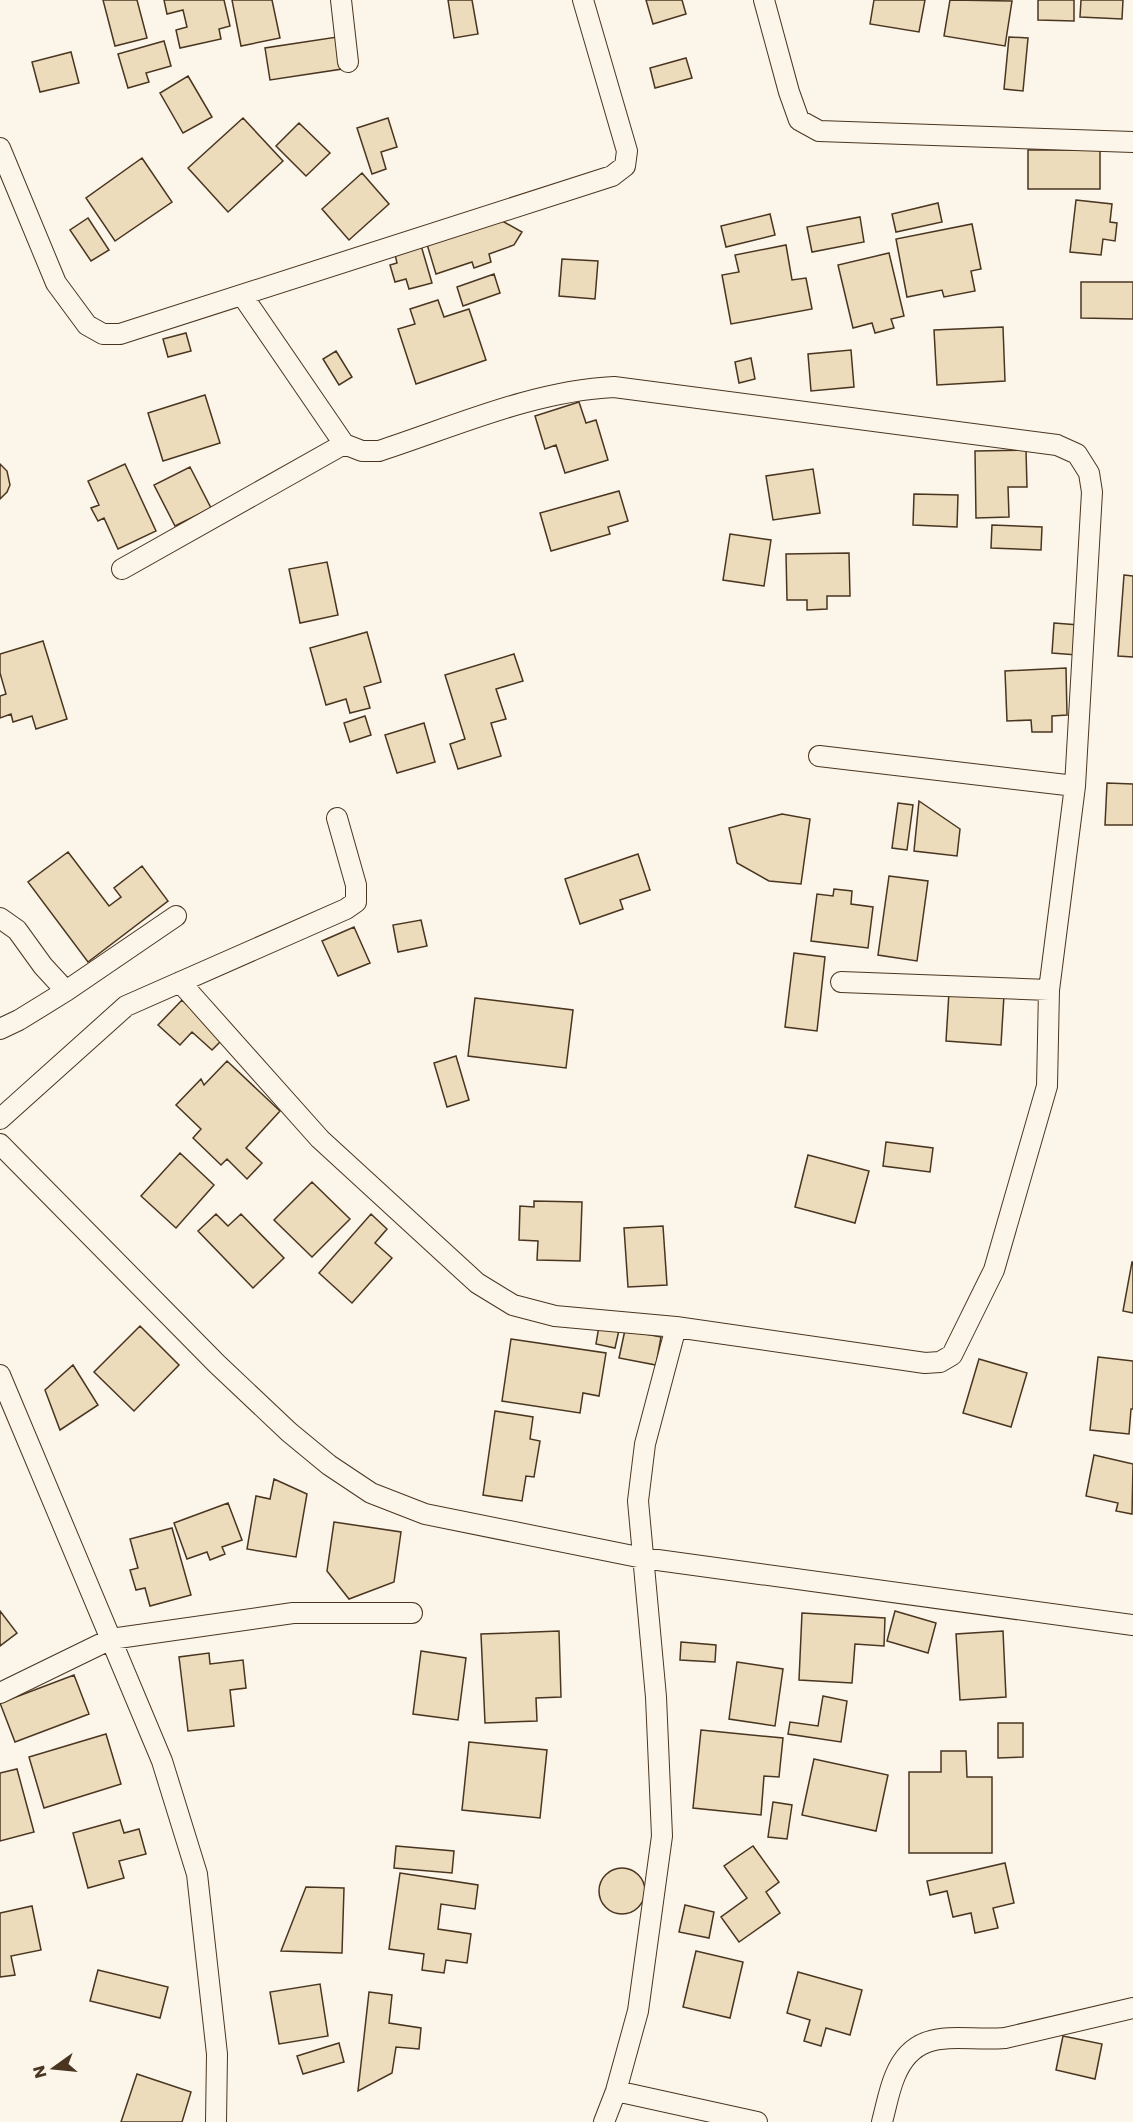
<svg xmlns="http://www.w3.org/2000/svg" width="1133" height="2122" font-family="Poppins,sans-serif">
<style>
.building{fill:#ecdcbc;stroke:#4a3520;stroke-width:1.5}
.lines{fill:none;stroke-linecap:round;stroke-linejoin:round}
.minor-casing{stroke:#4a3520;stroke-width:22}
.minor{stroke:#fbf6e9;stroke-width:20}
</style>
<rect width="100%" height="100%" fill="#fbf6e9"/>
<path class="building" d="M 103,0 L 137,0 L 147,38 L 115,46 Z
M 164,0 L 224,0 L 230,26 L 219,29 L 221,39 L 180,48 L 176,30 L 187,27 L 183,10 L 167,14 Z
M 232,0 L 272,0 L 280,38 L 241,46 Z
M 448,0 L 472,0 L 478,34 L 454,38 Z
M 646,0 L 682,0 L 686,14 L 653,24 Z
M 874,0 L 925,0 L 919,32 L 870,24 Z
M 950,0 L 1012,1 L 1005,46 L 944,36 Z
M 1038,0 L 1074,0 L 1074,21 L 1038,20 Z
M 1081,0 L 1123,0 L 1122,19 L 1080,17 Z
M 337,37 L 342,69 L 270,80 L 265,48 Z
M 1009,37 L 1028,38 L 1023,91 L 1004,89 Z
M 164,41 L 171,66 L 146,73 L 149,82 L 128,88 L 118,54 Z
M 71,52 L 79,83 L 40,92 L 32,62 Z
M 686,58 L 692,78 L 655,88 L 650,68 Z
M 188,76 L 212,117 L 183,133 L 160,93 Z
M 243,118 L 283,161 L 228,212 L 188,168 Z
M 388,118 L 397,147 L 381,152 L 386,169 L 372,174 L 357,128 Z
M 299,123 L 330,153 L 306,176 L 276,146 Z
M 1028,150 L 1100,150 L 1100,189 L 1028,189 Z
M 142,158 L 172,202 L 115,241 L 86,198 Z
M 362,173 L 389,204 L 349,240 L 322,209 Z
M 1076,200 L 1112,204 L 1110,222 L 1117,223 L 1115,241 L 1103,239 L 1101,255 L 1070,252 Z
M 938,203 L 942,222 L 896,232 L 892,214 Z
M 770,214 L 775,235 L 726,247 L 721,226 Z
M 860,217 L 864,242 L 812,252 L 807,227 Z
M 88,218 L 109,250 L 91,261 L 70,230 Z
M 497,218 L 522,232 L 514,245 L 489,254 L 491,262 L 474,268 L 472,262 L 436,274 L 426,241 Z
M 972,224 L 981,269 L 971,271 L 975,291 L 944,297 L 942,290 L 907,297 L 896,239 Z
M 420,242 L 432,283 L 409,289 L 406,279 L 395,282 L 390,265 L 397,263 L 394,250 Z
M 786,245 L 792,280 L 806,278 L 812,309 L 731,324 L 722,275 L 739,272 L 735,255 Z
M 889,253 L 904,316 L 891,319 L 894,328 L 875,333 L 872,323 L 853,328 L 838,265 Z
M 562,259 L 598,261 L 595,299 L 559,296 Z
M 494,274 L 500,293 L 463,306 L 457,287 Z
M 1081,282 L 1133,282 L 1133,319 L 1081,318 Z
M 438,300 L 444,317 L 469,309 L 486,360 L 416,384 L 398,329 L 415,324 L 410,309 Z
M 1003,327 L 1005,381 L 937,385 L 934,330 Z
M 186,333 L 191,351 L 168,357 L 163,339 Z
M 851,350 L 854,387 L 811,391 L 808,354 Z
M 336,351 L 352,377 L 339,385 L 323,359 Z
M 751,358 L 755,379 L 739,383 L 735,362 Z
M 205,395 L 220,443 L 163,461 L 148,413 Z
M 579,402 L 586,423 L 596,420 L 608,460 L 565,473 L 556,445 L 545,449 L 535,416 Z
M 1026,450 L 1027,487 L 1008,487 L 1009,517 L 976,518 L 975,451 Z
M 0,464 L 7,471 L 10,485 L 7,492 L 0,499 Z
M 125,464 L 156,531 L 118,549 L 104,518 L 98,521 L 91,508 L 99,505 L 88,481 Z
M 190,467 L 211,508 L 175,526 L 154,485 Z
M 813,469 L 820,513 L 773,520 L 766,476 Z
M 619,491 L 628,521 L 608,527 L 610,534 L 551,551 L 540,513 Z
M 914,494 L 958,495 L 957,527 L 913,525 Z
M 992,525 L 1042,527 L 1041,550 L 991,548 Z
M 730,534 L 771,540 L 764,586 L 723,580 Z
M 849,553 L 850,596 L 827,596 L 827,609 L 807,610 L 807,600 L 787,600 L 786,554 Z
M 327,562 L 338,615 L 300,623 L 289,569 Z
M 1124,575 L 1133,576 L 1133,657 L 1118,656 Z
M 1054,623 L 1079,625 L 1077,655 L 1052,653 Z
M 367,632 L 381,682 L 364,687 L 370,708 L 350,713 L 346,699 L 326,705 L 310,648 Z
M 43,641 L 67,719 L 36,729 L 32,716 L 13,722 L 11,714 L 0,718 L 0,696 L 6,694 L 0,673 L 0,654 Z
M 514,654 L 523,681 L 496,689 L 506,719 L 491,723 L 501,756 L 458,769 L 450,744 L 465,739 L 445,675 Z
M 1066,668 L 1067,715 L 1052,716 L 1052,732 L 1032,732 L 1031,720 L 1007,721 L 1005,671 Z
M 365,716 L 371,735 L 350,742 L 344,723 Z
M 424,723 L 435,762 L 397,773 L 385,735 Z
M 1107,783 L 1133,784 L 1133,825 L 1105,825 Z
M 919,801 L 960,829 L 957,856 L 914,851 Z
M 898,803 L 913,805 L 907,850 L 892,848 Z
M 782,814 L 810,819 L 801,884 L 769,881 L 737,863 L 729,828 Z
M 68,852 L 109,906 L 121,897 L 114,888 L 142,866 L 168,901 L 88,962 L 28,882 Z
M 638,854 L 650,890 L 620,900 L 623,909 L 580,924 L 565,879 Z
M 889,876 L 928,881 L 917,961 L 878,955 Z
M 834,889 L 852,891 L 851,904 L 873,907 L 868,948 L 811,941 L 817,894 L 833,896 Z
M 421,920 L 427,946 L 398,952 L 393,925 Z
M 354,927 L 370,963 L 338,976 L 322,941 Z
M 794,953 L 825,957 L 817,1031 L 785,1027 Z
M 949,992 L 1004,995 L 1001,1045 L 946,1041 Z
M 475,998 L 573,1010 L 566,1068 L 468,1056 Z
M 182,1000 L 223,1039 L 212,1050 L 192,1032 L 180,1045 L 158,1025 Z
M 456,1056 L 469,1100 L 447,1107 L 434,1063 Z
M 227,1061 L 280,1111 L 246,1148 L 262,1163 L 247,1179 L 227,1159 L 221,1165 L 193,1138 L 201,1129 L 176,1105 L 201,1079 L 204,1085 Z
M 886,1142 L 933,1148 L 930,1172 L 883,1166 Z
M 180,1153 L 214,1185 L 176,1228 L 141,1196 Z
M 808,1155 L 869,1171 L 855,1223 L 795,1207 Z
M 312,1182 L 350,1219 L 312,1257 L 274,1220 Z
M 534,1201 L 582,1202 L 580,1261 L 537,1260 L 538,1241 L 519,1240 L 520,1206 L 534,1207 Z
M 216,1214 L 228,1226 L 241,1214 L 284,1258 L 253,1288 L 198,1231 Z
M 371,1214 L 387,1229 L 375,1243 L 392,1258 L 352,1303 L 319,1273 Z
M 663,1226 L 667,1285 L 628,1287 L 624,1228 Z
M 1132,1262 L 1133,1262 L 1133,1313 L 1123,1311 Z
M 140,1326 L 179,1365 L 134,1411 L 94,1372 Z
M 599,1326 L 619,1330 L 615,1348 L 596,1344 Z
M 625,1330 L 661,1337 L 656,1365 L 619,1358 Z
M 511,1339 L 606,1353 L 599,1396 L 583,1393 L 580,1413 L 502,1401 Z
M 1098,1357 L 1133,1361 L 1133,1409 L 1131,1409 L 1129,1434 L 1090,1430 Z
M 979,1359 L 1027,1373 L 1011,1427 L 963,1413 Z
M 73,1365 L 98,1405 L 60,1430 L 45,1390 Z
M 495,1411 L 533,1417 L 530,1439 L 540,1441 L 534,1477 L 526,1476 L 522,1501 L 483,1495 Z
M 1094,1455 L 1133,1464 L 1132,1514 L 1116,1511 L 1118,1503 L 1086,1496 Z
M 274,1479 L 307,1494 L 296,1557 L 247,1549 L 256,1496 L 270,1499 Z
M 228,1503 L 242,1540 L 222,1547 L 225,1554 L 210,1560 L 207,1552 L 187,1559 L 174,1523 Z
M 334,1522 L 401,1532 L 394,1582 L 349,1599 L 327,1571 Z
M 172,1528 L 191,1595 L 150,1606 L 145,1588 L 136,1590 L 130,1570 L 138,1568 L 130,1539 Z
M 0,1611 L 17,1633 L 0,1646 Z
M 895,1611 L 936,1623 L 928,1653 L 887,1641 Z
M 802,1613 L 885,1618 L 884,1646 L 855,1644 L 852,1683 L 799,1680 Z
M 559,1631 L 561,1697 L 536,1698 L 537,1721 L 485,1723 L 481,1634 Z
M 1003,1631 L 1006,1697 L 960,1700 L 956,1634 Z
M 681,1642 L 716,1645 L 715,1662 L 680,1660 Z
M 421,1651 L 466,1658 L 458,1720 L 413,1714 Z
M 209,1653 L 210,1664 L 243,1660 L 246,1688 L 230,1690 L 234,1726 L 188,1731 L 179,1657 Z
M 737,1662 L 783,1669 L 775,1726 L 729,1719 Z
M 74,1675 L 89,1714 L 15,1742 L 0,1703 Z
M 823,1696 L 847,1701 L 841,1742 L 788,1734 L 790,1722 L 818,1726 Z
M 998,1723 L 1023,1723 L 1023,1757 L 998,1758 Z
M 701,1730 L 783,1738 L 779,1777 L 764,1776 L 761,1815 L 693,1808 Z
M 106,1734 L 121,1784 L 44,1808 L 29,1757 Z
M 469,1742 L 547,1750 L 540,1818 L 462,1810 Z
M 941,1751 L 966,1751 L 967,1777 L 992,1777 L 992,1853 L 909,1853 L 909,1772 L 941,1772 Z
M 814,1759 L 888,1775 L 876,1831 L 802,1815 Z
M 17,1769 L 34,1832 L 0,1841 L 0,1773 Z
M 773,1802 L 792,1805 L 787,1839 L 768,1837 Z
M 120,1820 L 124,1833 L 139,1829 L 146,1854 L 119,1861 L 124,1878 L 88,1888 L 73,1833 Z
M 396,1846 L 454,1851 L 452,1873 L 394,1868 Z
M 753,1846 L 779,1882 L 766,1892 L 780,1913 L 739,1942 L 721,1917 L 747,1898 L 724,1866 Z
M 1005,1863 L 1014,1903 L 993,1908 L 998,1928 L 975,1933 L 971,1913 L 953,1917 L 947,1891 L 930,1895 L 927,1881 Z
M599 1891a23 23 0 1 1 46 0a23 23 0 1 1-46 0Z
M 400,1873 L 478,1885 L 475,1909 L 441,1904 L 438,1929 L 471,1934 L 467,1963 L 446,1960 L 444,1973 L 422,1970 L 424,1954 L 389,1949 Z
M 306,1887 L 344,1888 L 342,1953 L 281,1951 Z
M 685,1905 L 714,1912 L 709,1938 L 679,1932 Z
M 32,1906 L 41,1950 L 11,1956 L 15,1975 L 0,1977 L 0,1913 Z
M 696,1951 L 743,1962 L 730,2018 L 683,2007 Z
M 98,1970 L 168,1987 L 160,2018 L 90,2001 Z
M 798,1972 L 862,1990 L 850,2035 L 826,2028 L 821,2046 L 804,2041 L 810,2020 L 787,2013 Z
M 320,1984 L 328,2036 L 279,2044 L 270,1992 Z
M 369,1992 L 392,1995 L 389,2023 L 421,2028 L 419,2049 L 396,2047 L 392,2073 L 358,2091 Z
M 1063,2036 L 1102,2044 L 1095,2079 L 1056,2070 Z
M 339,2043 L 344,2062 L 303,2074 L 297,2056 Z
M 137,2074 L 191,2092 L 182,2122 L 121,2122 Z"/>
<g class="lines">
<defs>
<path id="minor" d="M 341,0 L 348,62
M 764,0 L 789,92 L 799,120 L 819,131 L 1133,142
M 0,148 L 56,283 L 87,325 L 103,334 L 120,334 L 612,176 L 625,166 L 627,151 L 583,0
M 122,569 L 344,444
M 819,756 L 1075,786
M 0,918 L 17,930 L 43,966 L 66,991
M 180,982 L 320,1139 L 477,1283 L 513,1305 L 555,1316 L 676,1327 L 925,1363 L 940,1362 L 952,1355 L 994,1270 L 1047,1086 L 1049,990 L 1075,786 L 1092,492 L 1089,473 L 1077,454 L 1057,445 L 614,387 C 533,391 456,426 379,451 L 362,451 L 344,444 L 242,295
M 841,982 L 1049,990
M 0,1029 L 19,1020 L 66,991 L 176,916
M 0,1119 L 126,1006 L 346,909 L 356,902 L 356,885 L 337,818
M 0,1144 L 217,1364 L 289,1432 L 329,1465 L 371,1493 L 425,1514 L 643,1558 L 1133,1625
M 0,1375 L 162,1761 L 197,1874 L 217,2054 L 216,2122
M 0,1693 L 111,1639 L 293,1613 L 412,1613
M 616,2091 L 757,2122
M 604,2122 L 616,2091 L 638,2011 L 662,1836 L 656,1697 L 638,1501 L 645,1444 L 676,1327
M 882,2122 C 886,2107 889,2090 895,2076 C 916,2024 959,2042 1005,2038 L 1133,2008"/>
</defs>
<use href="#minor" class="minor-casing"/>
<use href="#minor" class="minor"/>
</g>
<g transform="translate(54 2068) rotate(255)" stroke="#fbf6e9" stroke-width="4.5" paint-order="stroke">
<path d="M0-4.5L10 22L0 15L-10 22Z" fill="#4a3520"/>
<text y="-9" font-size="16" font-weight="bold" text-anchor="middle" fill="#4a3520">N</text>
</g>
</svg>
